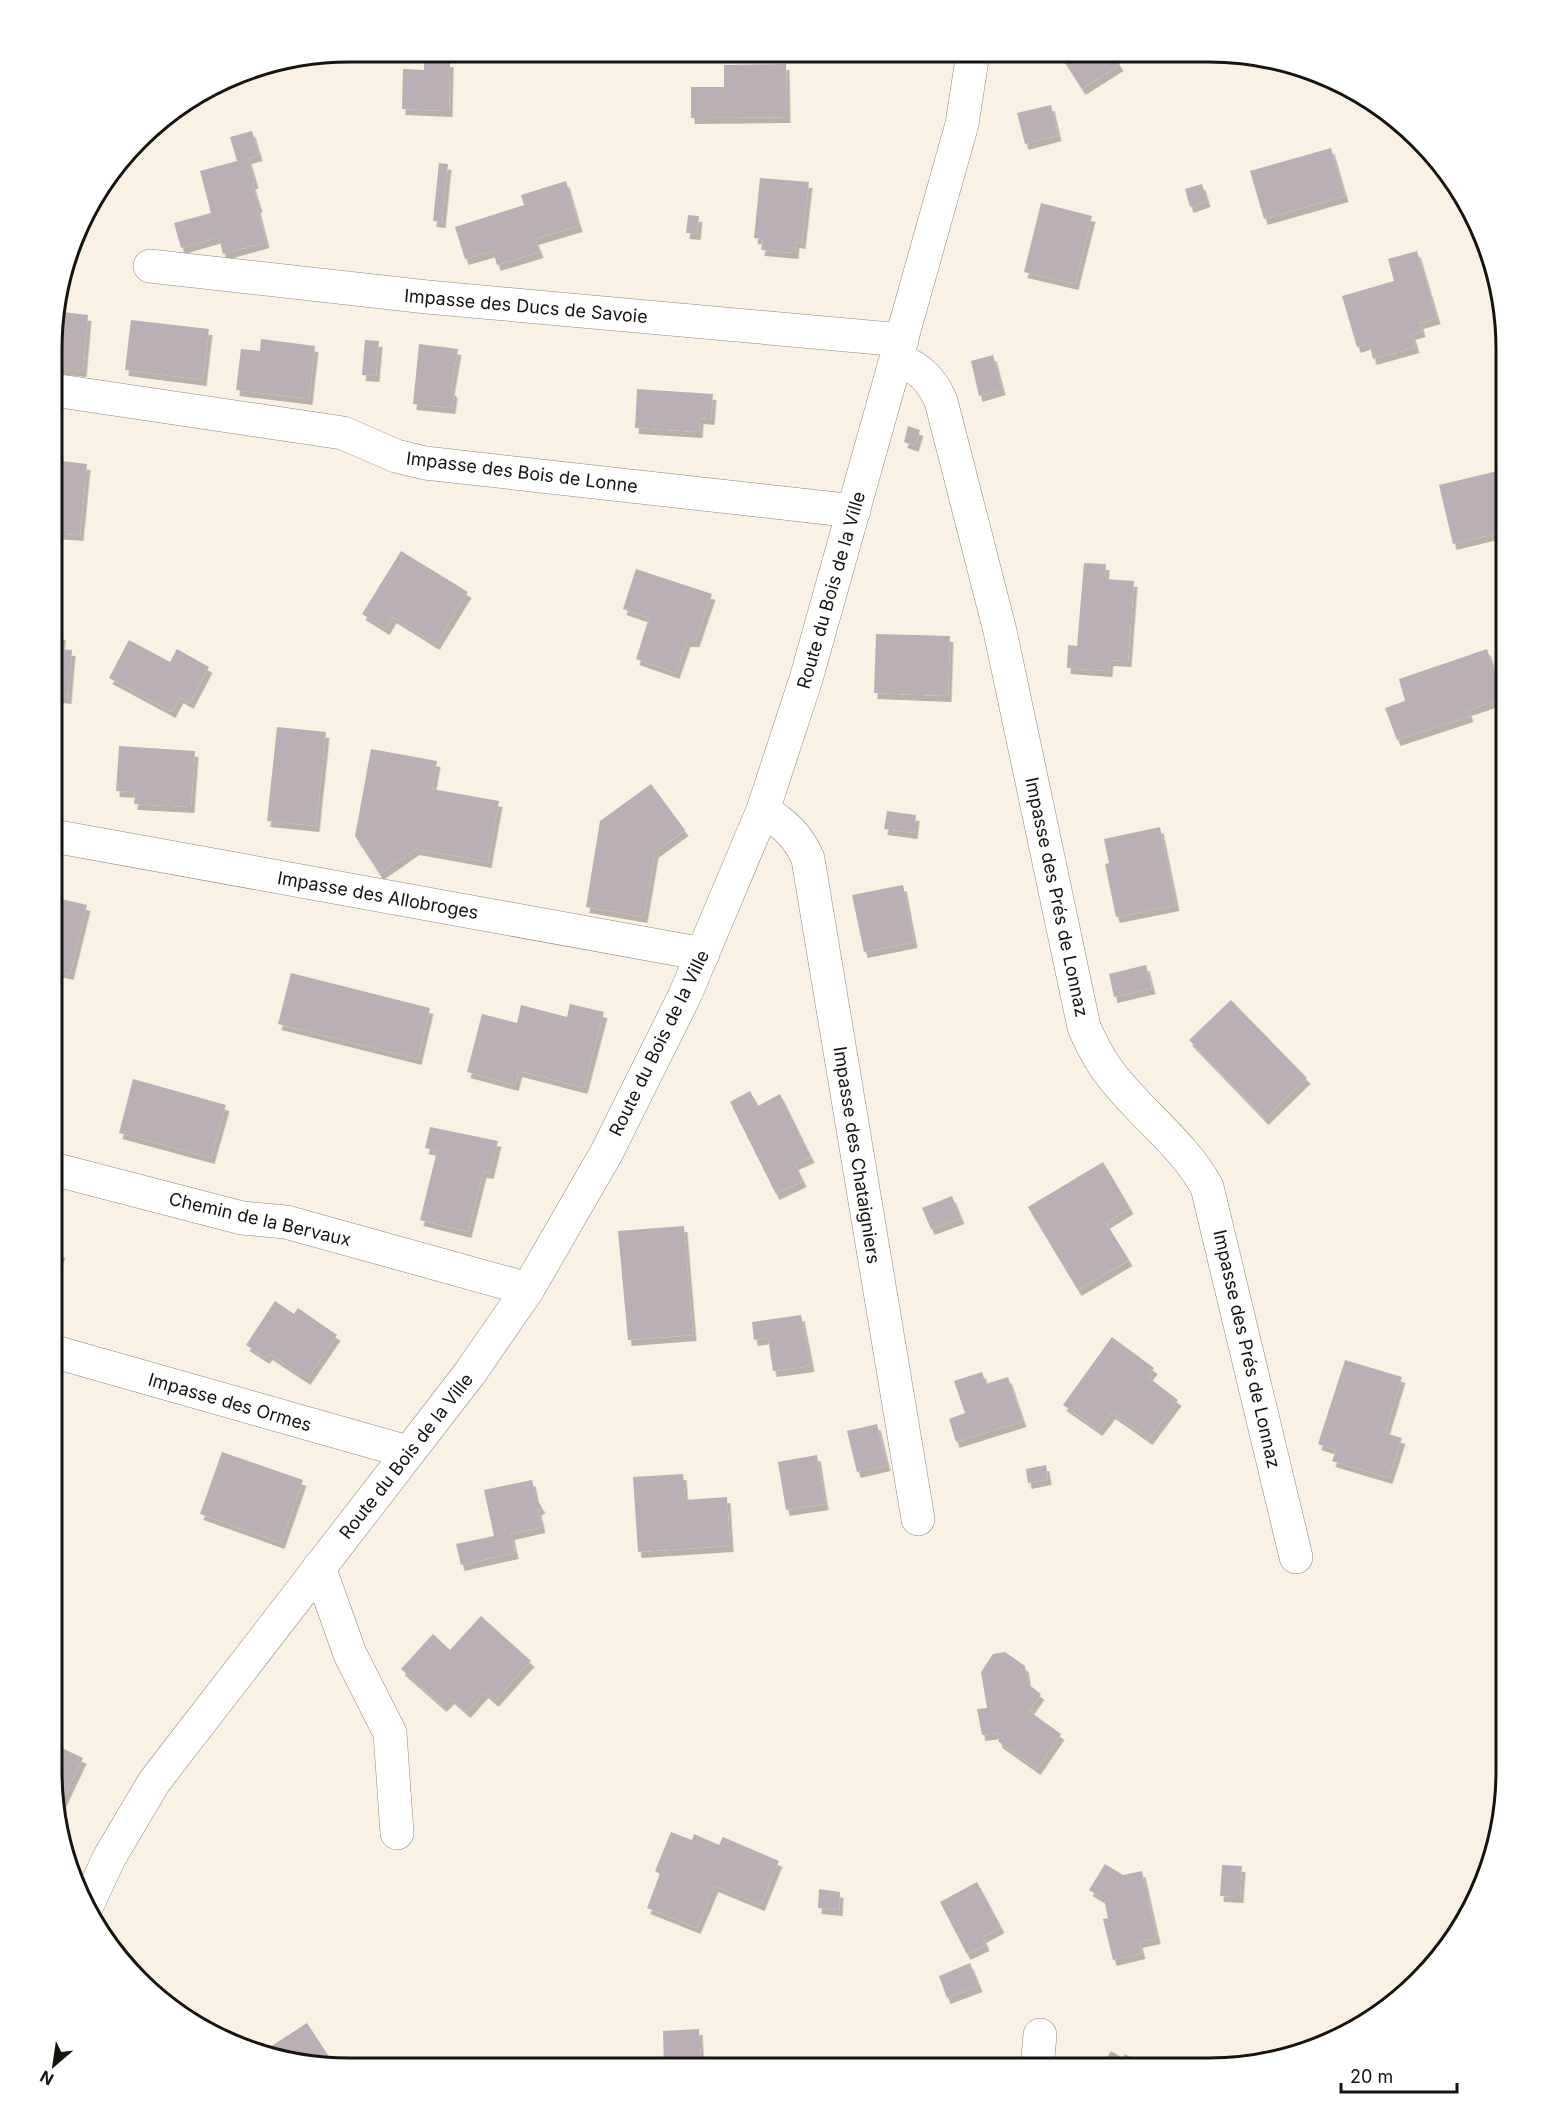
<svg xmlns="http://www.w3.org/2000/svg" width="1557" height="2119" font-family="Inter,sans-serif">
<style>
.building{fill:#bcaeb5;filter:url(#shadow)}
.lines{fill:none;stroke-linecap:round;stroke-linejoin:round}
.minor-casing{stroke:#8f887c;stroke-width:34}
.minor{stroke:#fff;stroke-width:33}
.labels{text-anchor:middle;dominant-baseline:central;stroke-width:6;stroke-linejoin:round;paint-order:stroke}
.street-label{font-size:18px;fill:#171410;stroke:#fff}
.rim{fill:none;stroke:#171410;stroke-width:3}
</style>
<defs>
<filter id="shadow"><feDropShadow dx="3.5" dy="6" stdDeviation="0" flood-color="#0004"/></filter>
</defs>
<rect width="100%" height="100%" fill="#f9f1e4"/>
<path class="building" d="M 1059,53 L 1112,53 L 1120,65 L 1082,89 Z
M 424,61 L 450,61 L 449,111 L 402,109 L 403,69 L 424,70 Z
M 786,64 L 787,117 L 691,118 L 691,87 L 724,87 L 724,65 Z
M 1051,105 L 1058,135 L 1025,144 L 1017,113 Z
M 252,131 L 259,155 L 248,158 L 255,182 L 252,184 L 259,206 L 257,207 L 266,242 L 223,254 L 219,237 L 181,248 L 174,223 L 211,213 L 200,171 L 237,161 L 230,137 Z
M 1331,148 L 1345,196 L 1264,219 L 1250,171 Z
M 439,163 L 448,164 L 442,222 L 433,221 Z
M 760,178 L 809,182 L 802,243 L 796,242 L 795,253 L 761,250 L 763,239 L 754,238 Z
M 566,181 L 579,226 L 535,239 L 540,252 L 497,265 L 493,251 L 465,259 L 455,227 L 524,205 L 521,195 Z
M 1202,184 L 1207,201 L 1190,207 L 1185,189 Z
M 1041,203 L 1092,216 L 1075,284 L 1024,272 Z
M 688,215 L 699,216 L 697,234 L 686,233 Z
M 1417,251 L 1437,318 L 1420,323 L 1422,331 L 1412,334 L 1416,347 L 1373,359 L 1369,343 L 1357,347 L 1342,296 L 1394,281 L 1388,259 Z
M 54,311 L 88,315 L 83,371 L 53,368 Z
M 131,320 L 209,329 L 203,380 L 125,370 Z
M 261,339 L 315,346 L 309,399 L 236,390 L 241,349 L 260,351 Z
M 365,340 L 379,341 L 376,376 L 362,375 Z
M 419,344 L 458,349 L 451,389 L 454,392 L 452,408 L 413,404 Z
M 993,355 L 1002,389 L 979,396 L 971,361 Z
M 637,389 L 713,394 L 711,419 L 700,418 L 699,432 L 635,428 Z
M 908,426 L 920,430 L 915,446 L 904,442 Z
M 53,460 L 87,464 L 80,535 L 53,533 Z
M 1506,469 L 1506,531 L 1453,544 L 1439,485 Z
M 401,551 L 468,592 L 436,644 L 393,617 L 386,629 L 362,614 Z
M 1084,563 L 1106,564 L 1105,579 L 1134,581 L 1128,661 L 1110,660 L 1109,671 L 1067,668 L 1068,645 L 1077,646 Z
M 636,569 L 712,594 L 696,641 L 687,641 L 676,673 L 636,659 L 649,618 L 623,609 Z
M 53,633 L 62,634 L 61,649 L 72,650 L 68,698 L 53,696 Z
M 876,634 L 950,636 L 948,696 L 874,693 Z
M 129,640 L 170,662 L 177,649 L 209,667 L 190,703 L 180,697 L 172,712 L 109,678 Z
M 1487,649 L 1504,698 L 1468,710 L 1470,716 L 1397,740 L 1385,708 L 1405,701 L 1399,679 Z
M 277,727 L 326,732 L 316,826 L 267,821 Z
M 119,746 L 195,751 L 191,807 L 134,804 L 135,792 L 116,791 Z
M 371,749 L 437,761 L 432,789 L 499,801 L 488,862 L 416,849 L 380,874 L 355,836 Z
M 651,784 L 685,830 L 655,852 L 644,917 L 586,907 L 600,821 Z
M 887,811 L 916,815 L 914,833 L 884,829 Z
M 1160,827 L 1176,905 L 1116,917 L 1105,864 L 1109,863 L 1104,839 Z
M 903,885 L 914,942 L 864,952 L 852,895 Z
M 53,897 L 87,905 L 70,974 L 52,970 Z
M 1146,965 L 1152,988 L 1114,997 L 1109,974 Z
M 291,973 L 430,1008 L 418,1059 L 278,1024 Z
M 1231,1000 L 1307,1078 L 1265,1119 L 1189,1040 Z
M 570,1004 L 604,1012 L 584,1088 L 519,1071 L 515,1085 L 467,1072 L 482,1014 L 517,1023 L 521,1005 L 567,1017 Z
M 133,1079 L 226,1105 L 211,1158 L 119,1133 Z
M 750,1091 L 758,1106 L 780,1094 L 811,1157 L 795,1164 L 803,1181 L 776,1194 L 730,1102 Z
M 430,1127 L 498,1141 L 490,1173 L 483,1172 L 468,1232 L 420,1220 L 437,1151 L 425,1148 Z
M 1103,1162 L 1130,1208 L 1106,1223 L 1129,1260 L 1078,1290 L 1028,1207 Z
M 952,1196 L 961,1218 L 931,1229 L 922,1208 Z
M 684,1226 L 693,1335 L 628,1340 L 618,1231 Z
M 52,1248 L 62,1252 L 52,1277 Z
M 275,1301 L 294,1314 L 298,1308 L 337,1335 L 307,1379 L 269,1354 L 266,1358 L 246,1345 Z
M 801,1315 L 811,1366 L 773,1371 L 768,1338 L 754,1340 L 752,1322 Z
M 1112,1337 L 1154,1368 L 1148,1377 L 1178,1400 L 1149,1439 L 1112,1413 L 1099,1430 L 1063,1405 Z
M 1345,1360 L 1402,1377 L 1385,1433 L 1402,1438 L 1389,1478 L 1332,1461 L 1336,1450 L 1318,1444 Z
M 982,1372 L 986,1384 L 1008,1377 L 1023,1421 L 956,1442 L 949,1419 L 965,1413 L 954,1381 Z
M 877,1424 L 887,1465 L 857,1472 L 847,1431 Z
M 222,1452 L 303,1480 L 281,1543 L 200,1514 Z
M 817,1455 L 825,1504 L 786,1510 L 778,1462 Z
M 1046,1465 L 1048,1479 L 1028,1483 L 1026,1469 Z
M 683,1474 L 685,1500 L 727,1497 L 730,1546 L 638,1552 L 633,1477 Z
M 532,1480 L 536,1499 L 542,1507 L 538,1510 L 542,1527 L 511,1534 L 515,1553 L 461,1565 L 456,1544 L 494,1536 L 484,1490 Z
M 481,1616 L 531,1661 L 495,1701 L 485,1692 L 467,1712 L 451,1698 L 443,1706 L 401,1669 L 433,1634 L 450,1650 Z
M 1005,1652 L 1025,1666 L 1028,1684 L 1041,1694 L 1029,1711 L 1061,1734 L 1037,1769 L 999,1742 L 997,1733 L 982,1735 L 977,1709 L 987,1708 L 981,1672 L 993,1654 Z
M 51,1743 L 83,1758 L 57,1813 L 51,1771 Z
M 671,1832 L 692,1840 L 694,1834 L 719,1845 L 723,1837 L 779,1861 L 761,1905 L 715,1886 L 697,1928 L 647,1908 L 660,1874 L 655,1871 Z
M 1105,1864 L 1123,1875 L 1142,1871 L 1157,1938 L 1139,1942 L 1142,1953 L 1113,1960 L 1103,1919 L 1108,1918 L 1104,1899 L 1089,1890 Z
M 1222,1865 L 1242,1866 L 1240,1897 L 1220,1896 Z
M 977,1882 L 1001,1927 L 983,1937 L 986,1945 L 967,1954 L 940,1902 Z
M 819,1889 L 840,1892 L 839,1910 L 818,1908 Z
M 970,1963 L 979,1986 L 947,1998 L 939,1976 Z
M 307,2023 L 335,2066 L 310,2065 L 277,2058 L 270,2047 Z
M 699,2029 L 701,2064 L 708,2056 L 719,2067 L 664,2066 L 663,2031 Z
M 1111,2051 L 1123,2058 L 1125,2054 L 1149,2068 L 1101,2068 Z"/>
<g class="lines">
<defs>
<path id="minor" d="M 150,266 L 427,297 L 902,340
M 897,359 C 920,368 931,379 941,401 L 1000,631 L 1084,1027 C 1090,1041 1097,1055 1106,1068 C 1136,1111 1181,1140 1207,1187 L 1296,1557
M 53,390 L 343,433 L 396,456 L 425,463 L 854,511
M 763,810 C 784,824 798,835 808,859 L 918,1519
M 53,836 L 703,954
M 61,1171 L 242,1218 L 286,1222 L 528,1289
M 52,1351 L 408,1452
M 319,1567 L 350,1654 L 390,1733 L 397,1833
M 86,1908 L 109,1858 L 154,1782 L 470,1373 L 528,1289 L 607,1152 L 685,995 L 763,810 L 806,679 L 962,124 L 973,53
M 1037,2068 L 1040,2035"/>
</defs>
<use href="#minor" class="minor-casing"/>
<use href="#minor" class="minor"/>
</g>
<g class="labels">
<g class="street-label">
<text transform="translate(526 306) rotate(5)">Impasse des Ducs de Savoie</text>
<text transform="translate(522 472) rotate(7)">Impasse des Bois de Lonne</text>
<text transform="translate(831 590) rotate(-74)">Route du Bois de la Ville</text>
<text transform="translate(378 895) rotate(10)">Impasse des Allobroges</text>
<text transform="translate(1057 897) rotate(78)">Impasse des Prés de Lonnaz</text>
<text transform="translate(659 1043) rotate(-64)">Route du Bois de la Ville</text>
<text transform="translate(857 1155) rotate(81)">Impasse des Chataigniers</text>
<text transform="translate(260 1219) rotate(13)">Chemin de la Bervaux</text>
<text transform="translate(1247 1349) rotate(77)">Impasse des Prés de Lonnaz</text>
<text transform="translate(230 1402) rotate(16)">Impasse des Ormes</text>
<text transform="translate(406 1456) rotate(-52)">Route du Bois de la Ville</text>
</g>
</g>
<path d="M0 0H1557V2119H0ZM349 62H1209A287 287 0 0 1 1496 349V1771A287 287 0 0 1 1209 2058H349A287 287 0 0 1 62 1771V349A287 287 0 0 1 349 62Z" fill="#fff" fill-rule="evenodd"/>
<path class="rim" d="M349 62H1209A287 287 0 0 1 1496 349V1771A287 287 0 0 1 1209 2058H349A287 287 0 0 1 62 1771V349A287 287 0 0 1 349 62Z"/>
<g transform="translate(54 2065) rotate(209)" stroke="#ffffff" stroke-width="4.5" paint-order="stroke">
<path d="M0-4.5L10 22L0 15L-10 22Z" fill="#171410"/>
<text y="-9" font-size="16" font-weight="bold" text-anchor="middle" fill="#171410">N</text>
</g>
<path d="M1341 2083v9h116v-9" fill="none" stroke="#171410" stroke-width="3"/>
<text x="1350" y="2083" font-size="18" fill="#171410" stroke="#ffffff" stroke-width="4.5" paint-order="stroke">20 m</text>
</svg>
